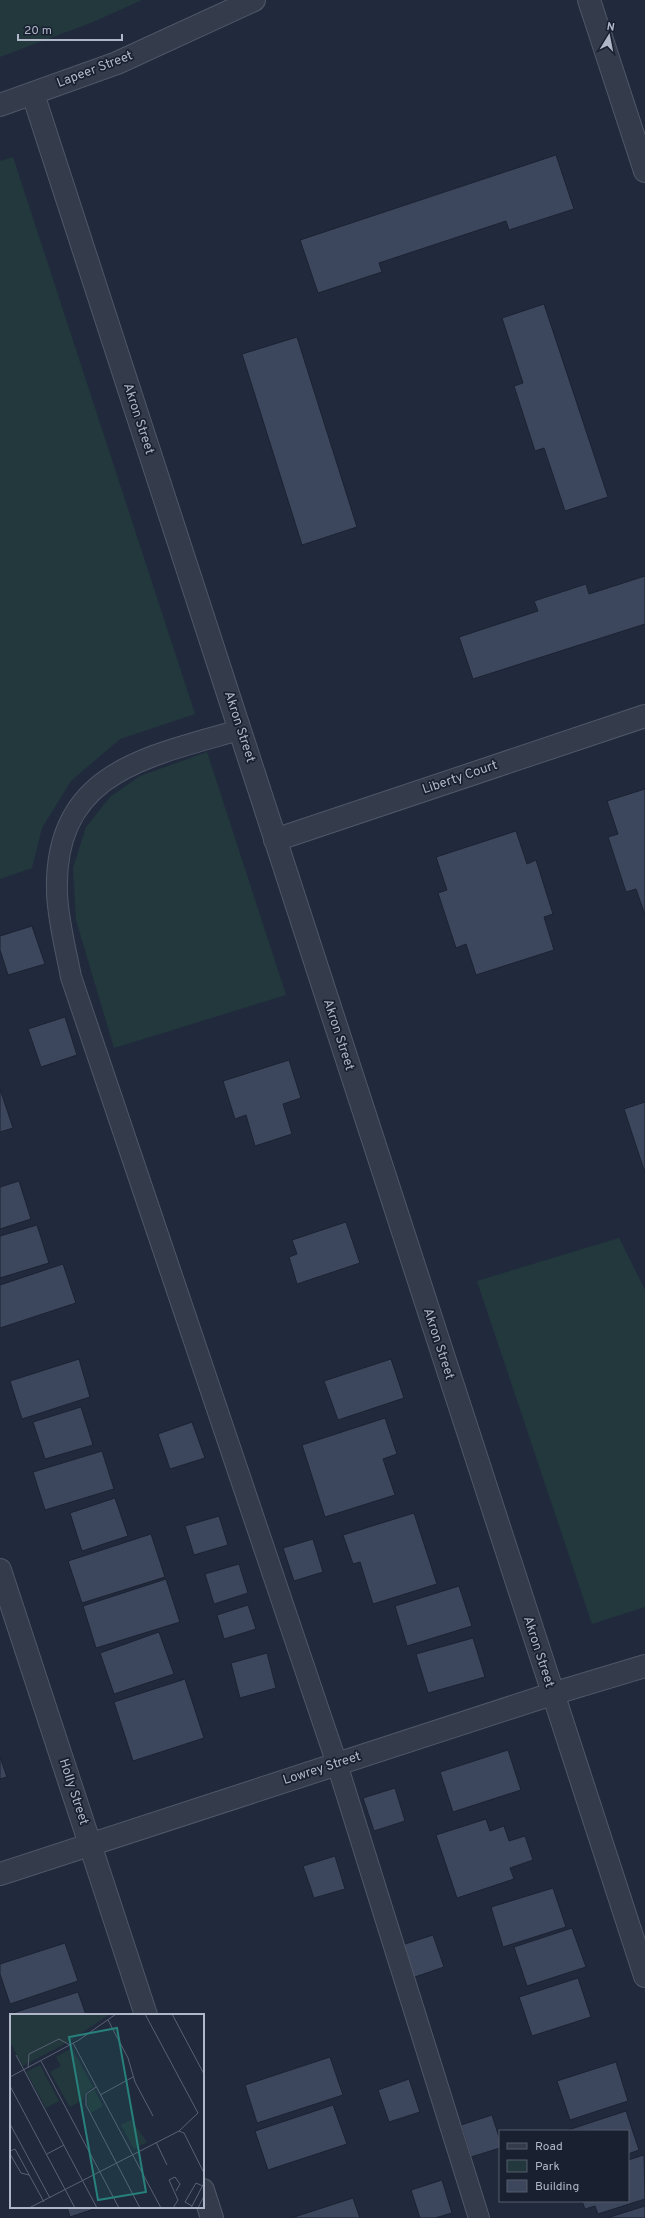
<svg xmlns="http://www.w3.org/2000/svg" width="645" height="2218" font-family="Overpass,sans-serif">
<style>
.green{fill:#22383d}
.building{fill:#3c465c;stroke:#1b2333}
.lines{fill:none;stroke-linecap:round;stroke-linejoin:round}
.service-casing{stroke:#4f5767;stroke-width:22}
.minor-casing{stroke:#4f5767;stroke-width:24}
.service{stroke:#343c4c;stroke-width:20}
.minor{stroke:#343c4c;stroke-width:22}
.labels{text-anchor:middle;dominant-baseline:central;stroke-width:3.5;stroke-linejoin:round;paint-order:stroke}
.street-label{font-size:13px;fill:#afb7c8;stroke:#192131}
.inset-road{fill:none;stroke:#596274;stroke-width:1}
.view{fill:#27807c;fill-opacity:0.15;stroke:#27807c;stroke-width:2}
.inset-edge{fill:none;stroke:#afb7c8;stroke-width:2}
</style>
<rect width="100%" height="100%" fill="#202a3c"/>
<path class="green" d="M 0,0 L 142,0 L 93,22 L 0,57 Z
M 13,157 L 195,714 L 120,739 L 71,781 L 42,828 L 32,868 L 0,879 L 0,161 Z
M 207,752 L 286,995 L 114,1048 L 76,920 L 73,868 L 86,827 L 110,797 L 140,776 Z
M 619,1238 L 645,1290 L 645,1607 L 592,1624 L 477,1281 Z"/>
<path class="building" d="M 556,155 L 574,209 L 509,230 L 506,221 L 379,263 L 382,272 L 318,293 L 300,240 Z
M 544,304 L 608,497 L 565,511 L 544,448 L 535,451 L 514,386 L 523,383 L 502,318 Z
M 297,337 L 357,527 L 302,545 L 242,354 Z
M 645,576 L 645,624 L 473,679 L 459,637 L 538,611 L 534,601 L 586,584 L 589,594 Z
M 645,789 L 645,915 L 636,889 L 626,892 L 608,837 L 618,834 L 607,801 Z
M 516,831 L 527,864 L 536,860 L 553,914 L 544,917 L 554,950 L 476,975 L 466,944 L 456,948 L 438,893 L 447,890 L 436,857 Z
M 32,926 L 45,964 L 8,975 L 0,950 L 0,936 Z
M 65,1017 L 77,1055 L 41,1067 L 28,1029 Z
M 289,1060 L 301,1098 L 283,1104 L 292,1134 L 255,1146 L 246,1115 L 235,1119 L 223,1081 Z
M 0,1089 L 13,1128 L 0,1132 Z
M 645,1102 L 645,1173 L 624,1109 Z
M 19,1181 L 31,1219 L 0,1229 L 0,1187 Z
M 346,1222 L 360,1263 L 297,1284 L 289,1257 L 297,1254 L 292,1240 Z
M 37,1225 L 49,1263 L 0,1278 L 0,1236 Z
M 63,1264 L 76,1303 L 0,1328 L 0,1285 Z
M 79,1359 L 90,1397 L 22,1419 L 10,1381 Z
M 391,1359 L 404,1398 L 338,1420 L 324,1381 Z
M 81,1407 L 93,1445 L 45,1459 L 33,1422 Z
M 385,1418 L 397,1454 L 383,1459 L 395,1495 L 325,1517 L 302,1445 Z
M 192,1422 L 205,1458 L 170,1469 L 158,1434 Z
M 102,1451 L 114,1489 L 45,1510 L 33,1472 Z
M 115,1498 L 128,1536 L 82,1551 L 70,1513 Z
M 414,1513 L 437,1584 L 373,1604 L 360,1562 L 353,1564 L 343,1535 Z
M 219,1516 L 228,1545 L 194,1555 L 185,1526 Z
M 151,1534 L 165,1577 L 82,1603 L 68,1561 Z
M 313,1539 L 323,1572 L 294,1581 L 283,1548 Z
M 239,1564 L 248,1593 L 214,1604 L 205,1574 Z
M 166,1579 L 180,1622 L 96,1648 L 83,1606 Z
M 459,1586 L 472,1626 L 407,1646 L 395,1606 Z
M 248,1605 L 256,1629 L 224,1639 L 217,1615 Z
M 159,1632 L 174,1674 L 114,1694 L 100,1653 Z
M 473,1638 L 485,1677 L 428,1693 L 416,1654 Z
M 267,1653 L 276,1688 L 240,1698 L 231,1663 Z
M 185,1679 L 204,1738 L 133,1761 L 114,1702 Z
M 508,1750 L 521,1790 L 453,1812 L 440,1772 Z
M 0,1757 L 7,1777 L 0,1779 Z
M 395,1788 L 405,1821 L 374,1831 L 363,1798 Z
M 486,1819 L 490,1831 L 504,1826 L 509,1841 L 525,1836 L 533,1860 L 510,1868 L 514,1879 L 457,1898 L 436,1835 Z
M 335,1856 L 345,1889 L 314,1898 L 303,1866 Z
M 553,1888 L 566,1927 L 503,1947 L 491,1907 Z
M 572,1928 L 586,1967 L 527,1986 L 514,1947 Z
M 433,1935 L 444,1967 L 412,1978 L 402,1945 Z
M 65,1943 L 78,1981 L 10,2004 L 0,1974 L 0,1964 Z
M 578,1978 L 591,2017 L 532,2036 L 519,1997 Z
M 78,1992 L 86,2015 L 11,2015 L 11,2017 L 10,2014 Z
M 330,2057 L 343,2095 L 257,2123 L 245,2085 Z
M 616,2062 L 628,2101 L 570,2120 L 557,2081 Z
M 409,2079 L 420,2112 L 389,2122 L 378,2090 Z
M 333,2105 L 347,2144 L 268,2170 L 255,2131 Z
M 626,2111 L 639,2150 L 628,2154 L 628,2131 L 568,2130 Z
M 492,2115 L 500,2140 L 500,2148 L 471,2157 L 461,2125 Z
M 644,2155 L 645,2199 L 598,2214 L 595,2206 L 585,2209 L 582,2201 L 628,2201 L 628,2160 Z
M 442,2180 L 452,2213 L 435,2218 L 420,2218 L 411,2190 Z
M 353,2198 L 360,2218 L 291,2218 Z
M 645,2206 L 645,2218 L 607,2218 Z
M 67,2207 L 100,2207 L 70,2217 Z"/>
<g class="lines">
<defs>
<path id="service" d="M 239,730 C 146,757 53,772 57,893 C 58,921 66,950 71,977 L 337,1764 L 479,2218"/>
<path id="minor" d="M 589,0 L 645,171
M 33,94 L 645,1976
M 0,105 L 117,63 L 254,0
M 275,840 L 645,716
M 0,1570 L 146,2015
M 0,1874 L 552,1694 L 645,1666
M 203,2190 L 212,2218"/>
</defs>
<use href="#service" class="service-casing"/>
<use href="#minor" class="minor-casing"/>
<use href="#service" class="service"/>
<use href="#minor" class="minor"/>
</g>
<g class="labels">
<g class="street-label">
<text transform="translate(95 70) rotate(-21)">Lapeer Street</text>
<text transform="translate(138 419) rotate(72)">Akron Street</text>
<text transform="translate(239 727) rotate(72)">Akron Street</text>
<text transform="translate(460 778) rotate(-19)">Liberty Court</text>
<text transform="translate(338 1035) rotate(72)">Akron Street</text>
<text transform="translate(438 1344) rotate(72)">Akron Street</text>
<text transform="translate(538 1652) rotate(72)">Akron Street</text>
<text transform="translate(322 1769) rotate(-18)">Lowrey Street</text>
<text transform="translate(73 1792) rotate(72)">Holly Street</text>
</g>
</g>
<g transform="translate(10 2014)">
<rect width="194" height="194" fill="#202a3c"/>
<path d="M 0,0 L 100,0 L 58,28 L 13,52 L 0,28 ZM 62,34 L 83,73 L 75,79 L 73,86 L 60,93 L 40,58 L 51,52 L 46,43 ZM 30,51 L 49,87 L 36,94 L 16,58 ZM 84,75 L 93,92 L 81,99 L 77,90 L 78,80 ZM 121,106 L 137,128 L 124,135 L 111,111 Z" fill="#22383d"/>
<path class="inset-road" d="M 135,0 L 188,99 L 169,117M 162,0 L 194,60M 98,6 L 118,44 L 125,68 L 143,102M 63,29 L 151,194M 6,41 L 87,194M 31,47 L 109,194M 18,54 L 19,40 L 49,25 L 60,31M 0,63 L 69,26 L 106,0M 0,72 L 65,194M 86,73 L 76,80 L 76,91 L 130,194M 90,81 L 123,63M 0,110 L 40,184M 146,128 L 157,151M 0,137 L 5,135 L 34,188M 0,140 L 11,159 L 19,161M 37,140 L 54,131M 182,192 L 175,188 L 186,169 L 193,172M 19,194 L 169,117 L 174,119 L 194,159M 163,194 L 168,186 L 159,166 L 165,163 L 170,170 L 166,177M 181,194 L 194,169M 188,194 L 194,182"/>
<path class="view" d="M 107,14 L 136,178 L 88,186 L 59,23 Z"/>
<rect width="194" height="194" class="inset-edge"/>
</g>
<rect x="499" y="2130" width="130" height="72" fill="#192131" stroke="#555d6d"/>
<rect x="507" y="2143" width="20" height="6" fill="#343c4c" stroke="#555d6d"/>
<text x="535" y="2150" font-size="12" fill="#afb7c8">Road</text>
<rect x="507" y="2160" width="20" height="12" fill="#22383d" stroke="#555d6d"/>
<text x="535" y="2170" font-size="12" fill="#afb7c8">Park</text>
<rect x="507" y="2180" width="20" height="12" fill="#3c465c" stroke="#555d6d"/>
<text x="535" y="2190" font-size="12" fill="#afb7c8">Building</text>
<g transform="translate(609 36) rotate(10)" stroke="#192131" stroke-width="3" paint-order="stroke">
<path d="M0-3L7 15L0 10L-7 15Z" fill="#afb7c8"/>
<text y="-6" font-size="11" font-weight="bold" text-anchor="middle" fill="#afb7c8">N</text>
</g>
<path d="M18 34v6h104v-6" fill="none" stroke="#afb7c8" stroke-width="2"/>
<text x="24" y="34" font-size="12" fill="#afb7c8" stroke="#192131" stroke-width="3" paint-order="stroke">20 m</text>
</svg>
